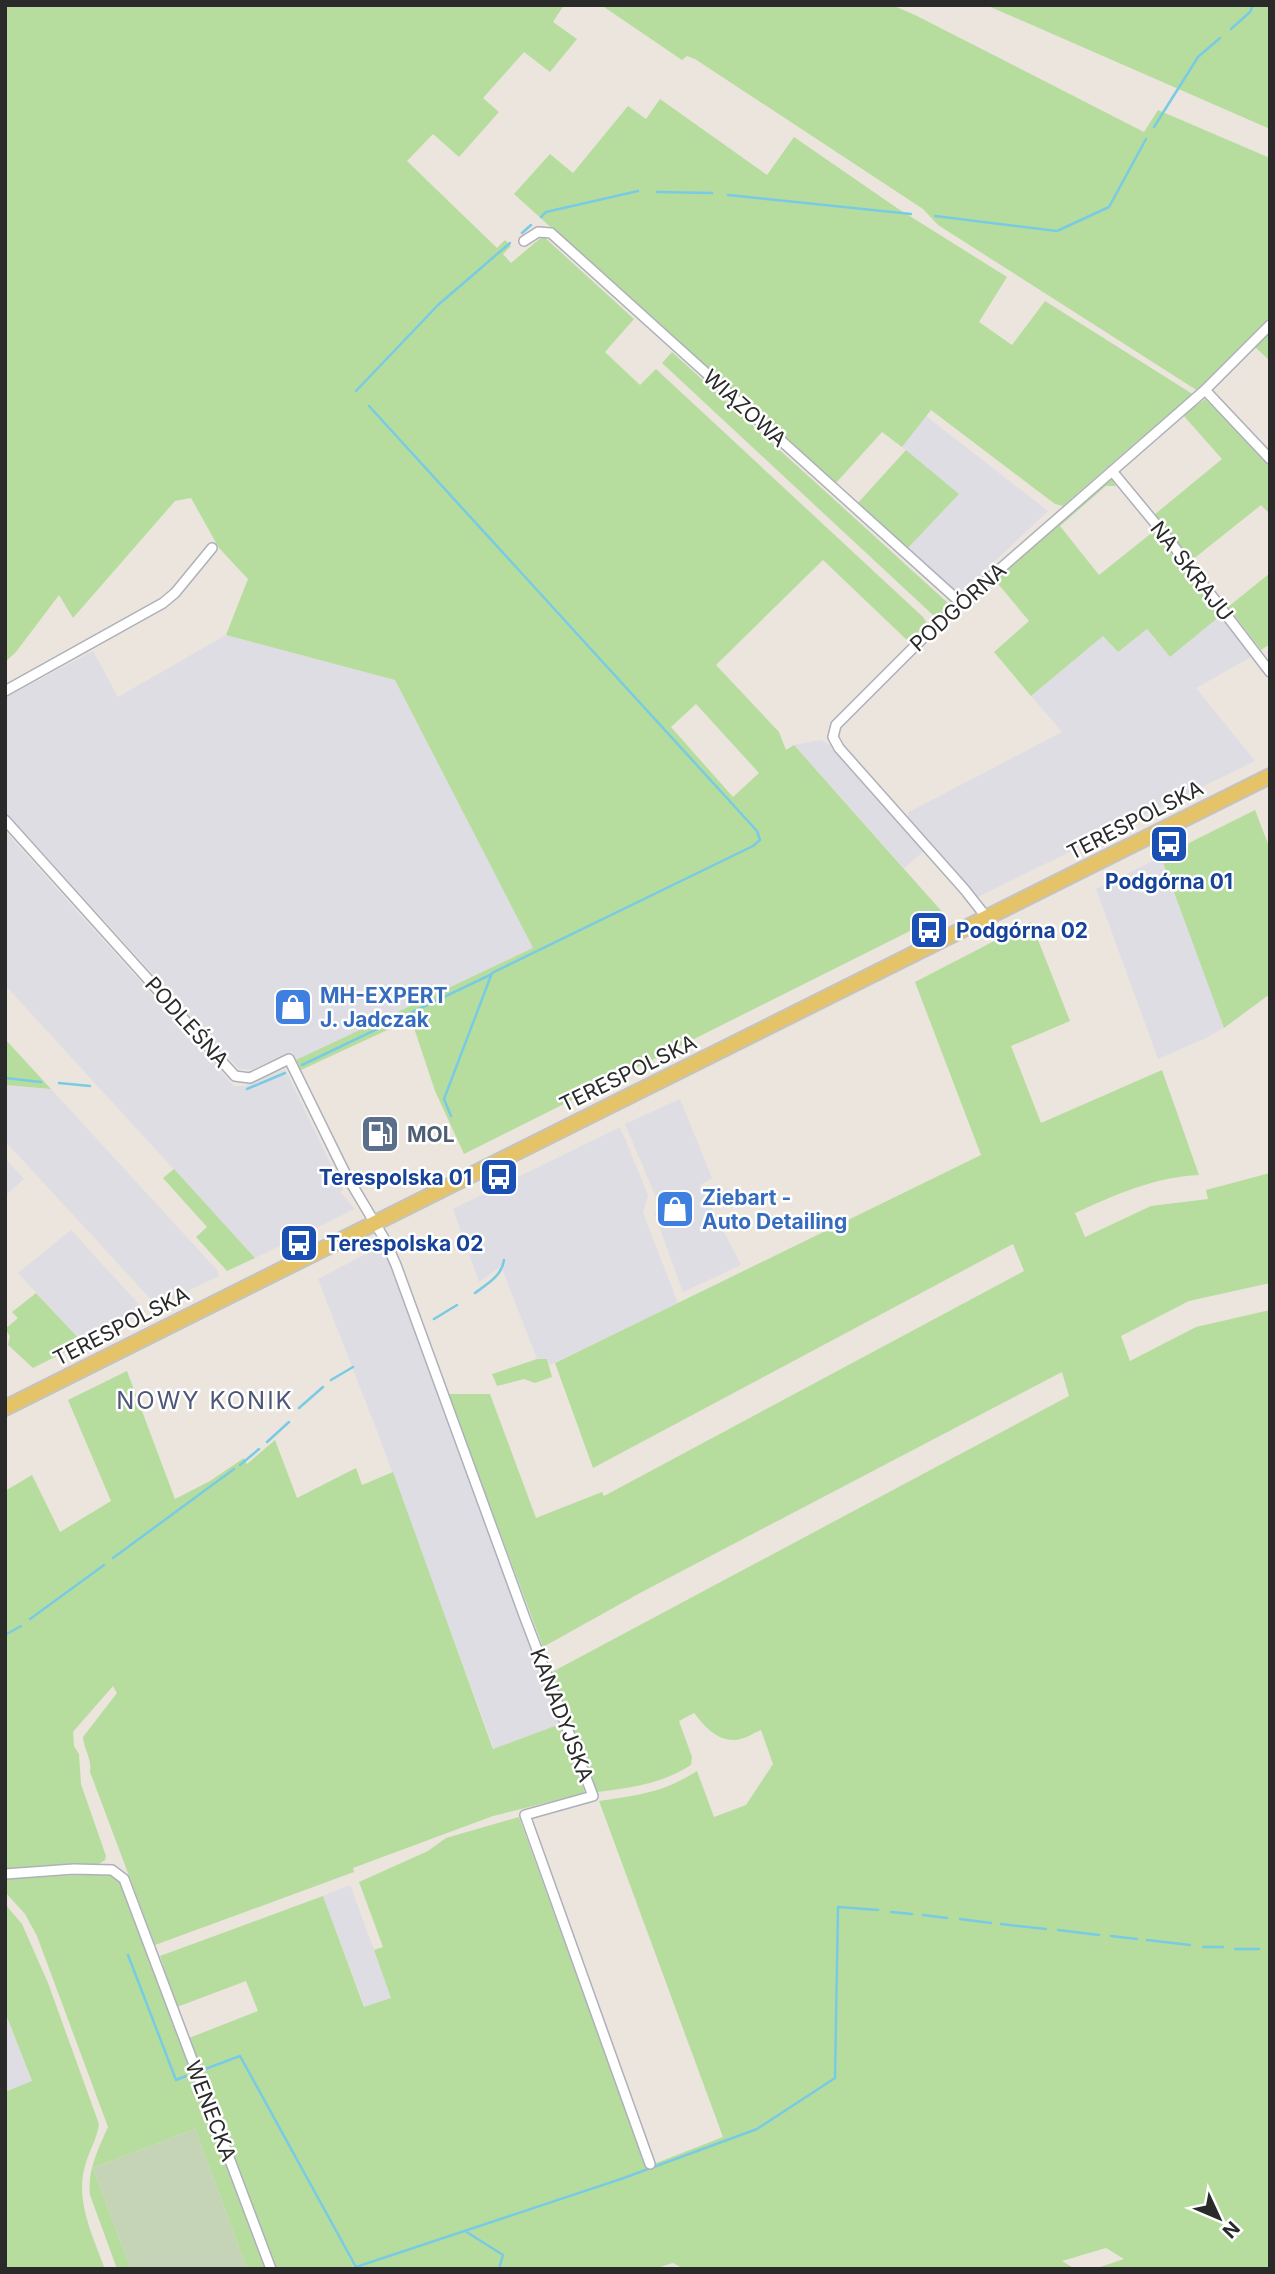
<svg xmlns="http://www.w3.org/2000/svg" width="1275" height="2274" font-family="Inter,sans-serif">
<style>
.industrial{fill:#dfdde4}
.green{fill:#b6dd9e;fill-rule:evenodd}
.cemetery{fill:#c5d3b6}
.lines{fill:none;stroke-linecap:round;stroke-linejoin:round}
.stream{stroke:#79cbe4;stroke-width:2.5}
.minor-casing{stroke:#aeb0ba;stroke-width:12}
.primary-casing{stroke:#c3c3c3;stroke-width:18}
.minor{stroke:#fff;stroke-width:9}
.primary{stroke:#e5c469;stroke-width:14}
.labels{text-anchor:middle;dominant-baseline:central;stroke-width:5;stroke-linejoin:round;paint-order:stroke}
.street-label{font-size:21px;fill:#2a2a2a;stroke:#fff}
.transit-label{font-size:21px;font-weight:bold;fill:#164399;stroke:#fff;text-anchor:start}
.shop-label{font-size:21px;font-weight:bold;fill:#366cbe;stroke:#fff;text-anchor:start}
.service-label{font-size:21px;font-weight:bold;fill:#4e5e75;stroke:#fff;text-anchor:start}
.quarter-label{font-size:24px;letter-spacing:2px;fill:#4e5777;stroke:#fff}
</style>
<rect width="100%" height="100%" fill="#ebe5de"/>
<path class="industrial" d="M 926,416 L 1048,511 L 959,595 L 907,549 L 958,494 L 902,447 Z
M 1220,616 L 1253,656 L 1196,688 L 1255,761 L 978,897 L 907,817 L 909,812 L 1062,732 L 1031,696 L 1103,636 L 1118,652 L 1146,629 L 1170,657 Z
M 226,635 L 395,680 L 533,948 L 296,1060 L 292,1052 L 256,1070 L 239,1069 L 5,811 L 5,698 L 93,651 L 118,697 Z
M 820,740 L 831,745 L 924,851 L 904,868 L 794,745 Z
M 5,831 L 234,1086 L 244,1086 L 285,1069 L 343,1190 L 340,1192 L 355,1209 L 255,1258 L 5,985 Z
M 1161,857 L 1224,1028 L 1206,1038 L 1158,1059 L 1096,889 Z
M 5,1085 L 51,1089 L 217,1270 L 219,1276 L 157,1306 L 5,1141 Z
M 680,1099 L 712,1178 L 700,1185 L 741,1265 L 683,1292 L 655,1215 L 658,1202 L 625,1124 Z
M 620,1127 L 648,1195 L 643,1213 L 678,1303 L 550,1365 L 547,1359 L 537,1359 L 501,1266 L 479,1282 L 453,1209 Z
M 5,1158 L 24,1179 L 5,1196 Z
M 71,1230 L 146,1312 L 83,1343 L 18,1273 Z
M 383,1245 L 560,1724 L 494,1749 L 380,1439 L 318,1279 Z
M 350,1885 L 392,1998 L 365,2008 L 323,1896 Z
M 5,2012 L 32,2082 L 5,2092 Z"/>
<path class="green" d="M 5,5 L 564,5 L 553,22 L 577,39 L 550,72 L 524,52 L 483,98 L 499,112 L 459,157 L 433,134 L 407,161 L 497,248 L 505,240 L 511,246 L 503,254 L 511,263 L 543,236 L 634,319 L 605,352 L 640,385 L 656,369 L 923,617 L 926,622 L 926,626 L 909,642 L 823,560 L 716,665 L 779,732 L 786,750 L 794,745 L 944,914 L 464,1154 L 435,1091 L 411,1019 L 301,1070 L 296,1060 L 533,948 L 395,680 L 226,635 L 248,579 L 219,548 L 191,498 L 175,501 L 73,618 L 59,595 L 16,652 L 5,662 ZM 696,704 L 759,773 L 733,797 L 671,727 Z
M 601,5 L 892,5 L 915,15 L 1144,132 L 1158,110 L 1270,158 L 1270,320 L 1198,391 L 938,225 L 923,209 L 695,59 L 687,56 L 682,60 Z
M 986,5 L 1270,5 L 1270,129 Z
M 660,99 L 767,175 L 794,137 L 897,208 L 1007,277 L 979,322 L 1012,345 L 1045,301 L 1194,395 L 1145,438 L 1142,437 L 1063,506 L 1055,504 L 931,410 L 902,447 L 882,432 L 835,484 L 514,194 L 550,154 L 573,173 L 628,106 L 646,119 Z
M 1270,332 L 1270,361 L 1255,347 Z
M 672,352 L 949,604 L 935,617 L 662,363 Z
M 1205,399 L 1270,465 L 1270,514 L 1261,505 L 1192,560 L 1154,515 L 1222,459 L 1183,415 Z
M 906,450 L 959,494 L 907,549 L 857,504 Z
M 1108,479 L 1112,480 L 1116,486 L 1106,486 L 1060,526 L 1099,575 L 1154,531 L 1220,616 L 1170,657 L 1147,629 L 1118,652 L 1103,636 L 1031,696 L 994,652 L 1029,621 L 994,579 Z
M 1270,573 L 1270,644 L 1261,650 L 1228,607 Z
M 1255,810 L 1270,849 L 1270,994 L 1224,1028 L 1161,857 Z
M 1031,922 L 1070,1021 L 1011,1046 L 1041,1123 L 1162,1070 L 1199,1175 C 1154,1177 1115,1195 1075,1213 L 1085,1237 L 1151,1206 L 1208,1199 L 1206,1190 L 1270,1173 L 1270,1283 L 1189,1301 L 1121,1336 L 1130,1361 L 1196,1327 L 1270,1310 L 1270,2269 L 1094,2269 L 1124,2259 L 1106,2248 L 1062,2261 L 1075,2269 L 684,2269 L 673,2263 L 654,2269 L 274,2269 L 189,2038 L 258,2011 L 246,1981 L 177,2007 L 160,1956 L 323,1896 L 364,2007 L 391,1998 L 374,1950 L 383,1947 L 359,1882 L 428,1851 L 446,1838 L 519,1817 L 646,2167 L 723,2137 L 599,1801 C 639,1795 662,1793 697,1771 L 714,1817 L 746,1805 L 773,1764 L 761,1730 C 754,1733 743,1740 735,1740 C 716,1741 704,1725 694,1713 L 679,1721 L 692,1757 L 691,1765 C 662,1784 630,1788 597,1792 L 552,1672 L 1069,1396 L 1062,1372 L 640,1593 L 543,1647 L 448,1394 L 490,1394 L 536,1518 L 602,1492 L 604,1496 L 1024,1271 L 1013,1244 L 593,1468 L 555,1363 L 981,1155 L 915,982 Z
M 5,1039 L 51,1089 L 5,1085 Z
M 174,1169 L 255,1258 L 227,1271 L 196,1237 L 207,1227 L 163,1178 Z
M 36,1293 L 83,1343 L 33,1368 L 8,1345 L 10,1336 L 5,1329 L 18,1318 L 12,1312 Z
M 537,1359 L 547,1359 L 552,1377 L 535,1383 L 524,1379 L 497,1386 L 492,1374 Z
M 127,1371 L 175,1499 L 210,1481 L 244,1458 L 247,1464 L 275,1440 L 297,1498 L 356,1468 L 362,1485 L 393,1472 L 493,1749 L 560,1724 L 585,1793 L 493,1816 L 353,1868 L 354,1872 L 155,1945 L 90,1772 C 92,1758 84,1750 83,1737 L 117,1693 L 113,1686 L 73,1732 L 74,1746 L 79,1754 L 81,1784 L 106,1856 L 105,1860 L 96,1866 L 5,1871 L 5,1491 L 32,1475 L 60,1532 L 111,1501 L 68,1400 Z
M 108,1874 L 116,1876 L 122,1881 L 267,2269 L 247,2269 L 195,2129 L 93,2168 L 131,2269 L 117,2269 L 90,2195 C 87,2171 98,2149 108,2127 L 37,1936 L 25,1914 L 5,1892 L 5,1878 Z
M 5,1904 L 22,1924 L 48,1983 L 99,2124 C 97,2139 89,2151 85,2166 C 75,2201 93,2236 105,2269 L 5,2269 L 5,2092 L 32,2081 L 5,2012 Z"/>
<path class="cemetery" d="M 195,2129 L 247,2269 L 131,2269 L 93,2168 Z"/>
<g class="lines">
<path class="stream" d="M 1231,29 L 1250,12 L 1253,5
M 1154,127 L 1198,57 L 1220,38
M 657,192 L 712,193
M 728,195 L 911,214
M 935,216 L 1057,231 L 1109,207 L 1146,139
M 541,217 L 546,212 L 638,191
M 522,233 L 531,225
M 356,391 L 438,305 L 510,243
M 369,406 L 757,831 L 760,840 L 753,846 L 492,973 L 444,1099 L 451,1116
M 302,1065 L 492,974
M 5,1078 L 41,1082
M 59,1083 L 90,1086
M 247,1089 L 285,1073
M 475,1293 C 487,1284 502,1276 504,1260
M 434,1319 L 457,1305
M 331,1380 L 353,1367
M 299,1408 L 323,1387
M 267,1442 L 289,1422
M 240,1465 L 259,1449
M 113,1558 L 234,1469
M 30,1619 L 104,1565
M 5,1635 L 21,1626
M 891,1912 L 912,1914
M 923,1915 L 947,1918
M 960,1919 L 991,1923
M 1001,1924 L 1046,1929
M 1058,1930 L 1099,1935
M 1111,1936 L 1137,1939
M 1147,1940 L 1190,1945
M 1203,1947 L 1223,1947
M 1235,1949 L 1259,1949
M 128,1955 L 176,2080 L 186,2076
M 200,2071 L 240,2056 L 356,2267 L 621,2179 L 757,2129 L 835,2078 L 838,1907 L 878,1910
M 465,2231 L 503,2255 L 499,2269"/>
<defs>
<path id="minor" d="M 524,241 L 538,232 L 551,233 L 961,603
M 1205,390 L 1270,459
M 1112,471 L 1169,540 L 1270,672
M 5,691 L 163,603 L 175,593 L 212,548
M 5,820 L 235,1076 L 250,1078 L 289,1059 L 345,1173 L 385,1240 L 396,1265 L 525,1618 L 593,1796 L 525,1815 L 650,2164
M 987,918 L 965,890 L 839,748 L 833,737 L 836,725 L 937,624 L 1205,390 L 1270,325
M 5,1874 L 74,1869 L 112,1870 L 124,1879 L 271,2269"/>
<path id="primary" d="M 5,1408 C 426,1196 849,989 1270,776"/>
</defs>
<use href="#minor" class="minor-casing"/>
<use href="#primary" class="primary-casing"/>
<use href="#minor" class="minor"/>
<use href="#primary" class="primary"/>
</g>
<defs>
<symbol id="bus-square" viewBox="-11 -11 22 22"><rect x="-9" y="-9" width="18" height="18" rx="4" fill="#1a4fb4" stroke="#fff"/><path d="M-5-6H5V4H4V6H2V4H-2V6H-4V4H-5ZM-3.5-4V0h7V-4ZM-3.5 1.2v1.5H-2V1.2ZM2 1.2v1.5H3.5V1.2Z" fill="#fff"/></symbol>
<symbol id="shop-square" viewBox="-11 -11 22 22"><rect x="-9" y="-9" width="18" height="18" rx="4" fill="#3f7fe0" stroke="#fff"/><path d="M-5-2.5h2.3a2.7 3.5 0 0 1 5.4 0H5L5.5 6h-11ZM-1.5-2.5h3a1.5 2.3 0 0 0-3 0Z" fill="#fff"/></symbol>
<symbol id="fuel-square" viewBox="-11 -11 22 22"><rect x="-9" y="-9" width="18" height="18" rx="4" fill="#5c6f8a" stroke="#fff"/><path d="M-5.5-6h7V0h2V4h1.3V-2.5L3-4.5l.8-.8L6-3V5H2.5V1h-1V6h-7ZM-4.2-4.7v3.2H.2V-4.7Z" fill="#fff"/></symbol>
</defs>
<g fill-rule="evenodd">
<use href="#bus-square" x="1147" y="822" width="44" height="44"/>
<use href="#bus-square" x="907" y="908" width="44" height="44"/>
<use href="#shop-square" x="271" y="985" width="44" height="44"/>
<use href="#fuel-square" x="358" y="1112" width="44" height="44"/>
<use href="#bus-square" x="477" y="1155" width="44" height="44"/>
<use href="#shop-square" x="653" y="1187" width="44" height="44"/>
<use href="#bus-square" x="277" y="1221" width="44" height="44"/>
</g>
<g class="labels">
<g class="street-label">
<text transform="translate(745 408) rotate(42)">WIĄZOWA</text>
<text transform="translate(1192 571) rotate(52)">NA SKRAJU</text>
<text transform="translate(958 607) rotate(-42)">PODGÓRNA</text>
<text transform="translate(1135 820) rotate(-27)">TERESPOLSKA</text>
<text transform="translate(187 1022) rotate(48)">PODLEŚNA</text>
<text transform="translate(628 1073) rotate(-26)">TERESPOLSKA</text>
<text transform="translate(121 1326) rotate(-27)">TERESPOLSKA</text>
<text transform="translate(562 1715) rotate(69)">KANADYJSKA</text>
<text transform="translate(211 2111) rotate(69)">WENECKA</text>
</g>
<g class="transit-label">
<text x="1169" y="881" text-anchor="middle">Podgórna 01</text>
<text x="956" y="930">Podgórna 02</text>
<text x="472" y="1177" text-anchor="end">Terespolska 01</text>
<text x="326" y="1243">Terespolska 02</text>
</g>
<g class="shop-label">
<text x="320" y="995">MH-EXPERT<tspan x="320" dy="24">J. Jadczak</tspan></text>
<text x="702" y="1197">Ziebart -<tspan x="702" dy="24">Auto Detailing</tspan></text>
</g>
<g class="service-label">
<text x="407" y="1134">MOL</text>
</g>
<g class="quarter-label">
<text x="205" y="1400">NOWY KONIK</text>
</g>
</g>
<rect width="1275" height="2274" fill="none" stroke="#2a2a2a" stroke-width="14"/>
<g transform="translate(1219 2218) rotate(134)" stroke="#ffffff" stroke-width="5" paint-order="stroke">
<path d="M0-5L12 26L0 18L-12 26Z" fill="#2a2a2a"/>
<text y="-10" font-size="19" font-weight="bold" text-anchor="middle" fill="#2a2a2a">N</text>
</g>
</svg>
